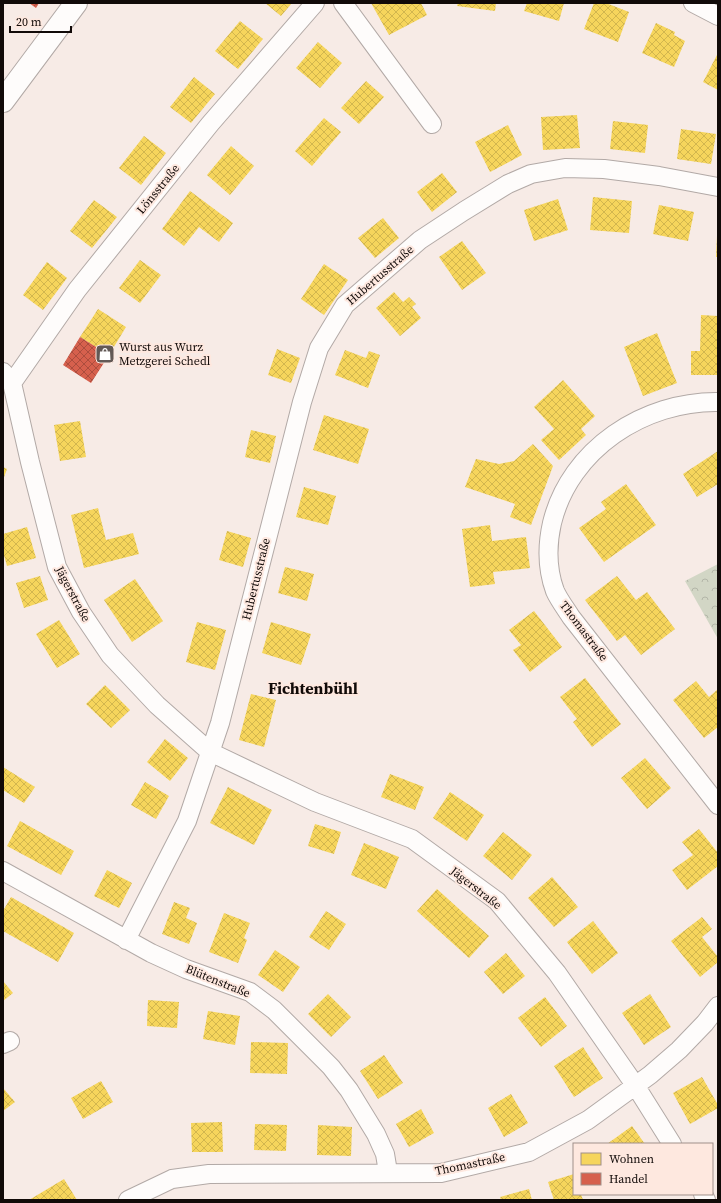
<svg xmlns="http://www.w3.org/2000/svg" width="721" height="1203" font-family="'Source Serif 4',serif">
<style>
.forest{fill:url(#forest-crowns)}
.homes{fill:url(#homes-cross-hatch)}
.shops{fill:url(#shops-cross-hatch)}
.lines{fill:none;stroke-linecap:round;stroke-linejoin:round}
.minor-casing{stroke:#b2a9a6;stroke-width:20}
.secondary-casing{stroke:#b2a9a6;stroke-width:24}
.minor{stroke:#fefcfb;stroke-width:18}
.secondary{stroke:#fefcfb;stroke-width:22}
.labels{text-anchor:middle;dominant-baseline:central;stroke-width:4;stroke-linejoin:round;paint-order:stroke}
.street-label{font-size:12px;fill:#110a08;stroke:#fee8df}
.poi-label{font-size:12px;fill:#110a08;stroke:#fee8df;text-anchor:start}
.district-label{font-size:16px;font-weight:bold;fill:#110a08;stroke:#fee8df}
</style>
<defs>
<pattern id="forest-crowns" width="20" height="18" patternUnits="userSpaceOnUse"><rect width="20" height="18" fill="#d2d6c5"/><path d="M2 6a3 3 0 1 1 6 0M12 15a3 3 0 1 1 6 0" fill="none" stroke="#b3b6a8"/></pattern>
<pattern id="homes-cross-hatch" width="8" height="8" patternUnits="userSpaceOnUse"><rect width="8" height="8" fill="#f6d55c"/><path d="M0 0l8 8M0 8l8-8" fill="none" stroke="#d2b64e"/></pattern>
<pattern id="shops-cross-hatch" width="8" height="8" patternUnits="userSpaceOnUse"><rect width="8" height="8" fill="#d6604d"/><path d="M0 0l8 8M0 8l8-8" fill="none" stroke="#ac4d3e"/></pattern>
</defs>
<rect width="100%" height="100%" fill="#f7ebe6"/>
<path class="forest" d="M 718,564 L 718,639 L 685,581 Z"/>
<path class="homes" d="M 265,3 L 292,3 L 281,16 Z
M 371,3 L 421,3 L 427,15 L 389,35 Z
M 458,3 L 496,3 L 495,11 L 457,6 Z
M 527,3 L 564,3 L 559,21 L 524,11 Z
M 594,3 L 606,3 L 629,12 L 618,42 L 584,29 Z
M 240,21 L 263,39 L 238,69 L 215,51 Z
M 656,23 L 675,32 L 674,35 L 685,41 L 674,67 L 642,53 Z
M 318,42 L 342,63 L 320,88 L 296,68 Z
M 718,53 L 718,90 L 703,82 Z
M 194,77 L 215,94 L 191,123 L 170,107 Z
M 366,81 L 384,97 L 359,124 L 341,108 Z
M 577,115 L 580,148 L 543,150 L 541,117 Z
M 324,118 L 341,132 L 312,166 L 295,151 Z
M 613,121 L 648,125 L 645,153 L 610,149 Z
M 508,125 L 522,155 L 490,172 L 475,142 Z
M 681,129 L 716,134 L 711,164 L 677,159 Z
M 144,136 L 166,153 L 141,185 L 119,168 Z
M 231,146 L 254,166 L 230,195 L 207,175 Z
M 442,173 L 457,192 L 432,212 L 417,192 Z
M 190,191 L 233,223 L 219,242 L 199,227 L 184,246 L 162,229 Z
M 593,197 L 632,201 L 629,233 L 590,230 Z
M 558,199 L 568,230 L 534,241 L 524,210 Z
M 94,200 L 117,217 L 92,248 L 70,231 Z
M 659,205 L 694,212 L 688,241 L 653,234 Z
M 383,218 L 399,238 L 375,258 L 358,238 Z
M 717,236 L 718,236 L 718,257 L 716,257 Z
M 462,241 L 486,273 L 462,290 L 439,257 Z
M 140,260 L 161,275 L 140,303 L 119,288 Z
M 47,262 L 67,278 L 43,310 L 23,295 Z
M 324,264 L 348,280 L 324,315 L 301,299 Z
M 394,292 L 403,302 L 409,297 L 416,304 L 412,307 L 421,318 L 400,336 L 376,308 Z
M 98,309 L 126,327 L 109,355 L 80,337 Z
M 701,315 L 718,316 L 718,375 L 691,375 L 691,351 L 700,351 Z
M 657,333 L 677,383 L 643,396 L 624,347 Z
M 277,349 L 300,358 L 291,383 L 268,375 Z
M 345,350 L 366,358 L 369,351 L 380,355 L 368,388 L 335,375 Z
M 563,380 L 595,416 L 581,429 L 586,435 L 559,460 L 541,440 L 554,429 L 534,407 Z
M 324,415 L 369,429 L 358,464 L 313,450 Z
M 80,421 L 86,457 L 60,461 L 54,425 Z
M 251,430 L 276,436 L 270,463 L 245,457 Z
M 533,444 L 553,466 L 531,525 L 510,517 L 515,504 L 465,487 L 476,459 L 499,464 L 514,461 Z
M 718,451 L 718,484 L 697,497 L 683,474 Z
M 3,467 L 7,469 L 3,480 Z
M 626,484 L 656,525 L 604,562 L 579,528 L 606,509 L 601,502 Z
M 304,487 L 336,496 L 328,525 L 296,517 Z
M 98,508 L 106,540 L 133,533 L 139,554 L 84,568 L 71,515 Z
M 490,525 L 492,541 L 526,537 L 530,568 L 493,572 L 495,584 L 470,587 L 462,529 Z
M 27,527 L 36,558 L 7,566 L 3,552 L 3,534 Z
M 227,531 L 251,538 L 243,567 L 219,560 Z
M 285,567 L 314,574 L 307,601 L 278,593 Z
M 40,576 L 48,600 L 24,608 L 16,583 Z
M 617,576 L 636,600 L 647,592 L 675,629 L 641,655 L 625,635 L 617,641 L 585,600 Z
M 135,579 L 163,621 L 132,642 L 104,600 Z
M 534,611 L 562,647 L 530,672 L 513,650 L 521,645 L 509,630 Z
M 59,620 L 80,654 L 57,668 L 36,634 Z
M 197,622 L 226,630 L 215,670 L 186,662 Z
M 271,622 L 311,634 L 301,665 L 262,653 Z
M 585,678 L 621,724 L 592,747 L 573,722 L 577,719 L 560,697 Z
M 696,681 L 709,697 L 718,689 L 718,727 L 704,738 L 673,700 Z
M 105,685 L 130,710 L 111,728 L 86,704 Z
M 251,694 L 276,700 L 264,747 L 239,740 Z
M 165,739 L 188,758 L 170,781 L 147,762 Z
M 645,758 L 671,788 L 647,809 L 621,778 Z
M 3,767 L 35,787 L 24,803 L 3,790 Z
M 390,774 L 424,787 L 415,810 L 381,797 Z
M 145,782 L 169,796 L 156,819 L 131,805 Z
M 228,787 L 272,810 L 254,845 L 210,823 Z
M 450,792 L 484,815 L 467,841 L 433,818 Z
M 20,821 L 74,851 L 61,875 L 7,846 Z
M 315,824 L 341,832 L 334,854 L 308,846 Z
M 699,829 L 718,853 L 718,866 L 687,890 L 672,870 L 693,855 L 682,842 Z
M 503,832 L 532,855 L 512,880 L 483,856 Z
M 364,843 L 399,857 L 386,889 L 351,875 Z
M 107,870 L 132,883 L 119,908 L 94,896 Z
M 552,877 L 578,907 L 554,927 L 528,898 Z
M 437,889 L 489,936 L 469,958 L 417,911 Z
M 11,897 L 74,933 L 58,962 L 3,931 L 3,911 Z
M 174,902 L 190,908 L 186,918 L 197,923 L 189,944 L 162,934 Z
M 326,911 L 346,924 L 329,950 L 309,937 Z
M 224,913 L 250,923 L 244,938 L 247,940 L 238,963 L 209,952 Z
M 702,917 L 712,929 L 702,937 L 718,957 L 718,962 L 700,977 L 671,941 Z
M 593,921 L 618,953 L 592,974 L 567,942 Z
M 275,950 L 300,967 L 283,992 L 258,975 Z
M 506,953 L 525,976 L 503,994 L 484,972 Z
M 3,981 L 13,993 L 3,1001 Z
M 328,994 L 351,1017 L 331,1037 L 308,1014 Z
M 650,994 L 671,1027 L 644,1045 L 622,1013 Z
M 545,997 L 567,1026 L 541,1047 L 518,1018 Z
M 148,1000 L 179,1002 L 177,1028 L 147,1026 Z
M 208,1011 L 240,1016 L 235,1045 L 203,1039 Z
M 251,1042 L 288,1043 L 287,1074 L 250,1073 Z
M 583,1047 L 603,1078 L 574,1097 L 554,1066 Z
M 384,1055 L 403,1083 L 378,1099 L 360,1071 Z
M 702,1077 L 718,1105 L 718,1108 L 690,1124 L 673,1093 Z
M 101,1081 L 113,1102 L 83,1119 L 71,1098 Z
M 3,1088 L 15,1102 L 3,1111 Z
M 511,1094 L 528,1123 L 504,1137 L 488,1108 Z
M 421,1109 L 434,1133 L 409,1147 L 396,1124 Z
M 222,1122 L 223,1152 L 192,1152 L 191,1123 Z
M 255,1124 L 287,1125 L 286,1151 L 254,1150 Z
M 318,1125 L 352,1127 L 351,1156 L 317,1155 Z
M 632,1126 L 645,1144 L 607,1144 Z
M 574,1174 L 574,1194 L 581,1194 L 583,1200 L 554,1200 L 548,1182 Z
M 64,1179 L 77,1200 L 29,1200 Z
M 529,1189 L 532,1200 L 501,1200 L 500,1197 Z"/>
<path class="shops" d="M 29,3 L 39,3 L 36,8 Z
M 80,337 L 109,355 L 91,383 L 63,365 Z"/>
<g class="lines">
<defs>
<path id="minor" d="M 343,3 L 432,124
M 693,3 L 718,16
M 3,372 L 12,383 L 30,462 L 57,567 L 81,612 L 110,655 L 157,705 L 210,752 L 315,802 L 412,839 L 497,901 L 557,973 L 635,1085 L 672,1144
M 12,383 L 77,290 L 210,124 L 315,3
M 718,402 C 644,401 570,449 552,523 C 547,545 547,569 555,591 C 559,600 566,609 571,617 L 718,805
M 3,871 L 151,953 L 186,969 L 250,992 L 274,1010 L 331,1067 L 349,1090 L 376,1134 L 385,1154 L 388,1172
M 126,940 L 187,821 L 220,723 L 302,402 L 319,348 L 345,305 L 420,240 L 464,211 L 508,184 L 531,174 L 565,168 L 604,169 L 659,176 L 718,187
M 3,1044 L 10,1041
M 703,1194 L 706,1200
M 128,1200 L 172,1179 L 209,1174 L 441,1173 L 529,1152 L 588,1120 L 650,1075 L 679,1050 L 705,1023 L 718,1006"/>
<path id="secondary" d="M 3,101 L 76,3"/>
</defs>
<use href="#minor" class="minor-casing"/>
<use href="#secondary" class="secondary-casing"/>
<use href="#minor" class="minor"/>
<use href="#secondary" class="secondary"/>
</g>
<defs>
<symbol id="shop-square" viewBox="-11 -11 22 22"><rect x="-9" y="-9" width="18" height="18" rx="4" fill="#625956" stroke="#fee8df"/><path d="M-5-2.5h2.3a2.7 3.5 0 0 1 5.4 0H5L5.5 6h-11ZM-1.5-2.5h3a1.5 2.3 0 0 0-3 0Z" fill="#fff"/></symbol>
</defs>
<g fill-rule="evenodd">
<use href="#shop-square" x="94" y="343" width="22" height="22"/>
</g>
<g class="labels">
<g class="street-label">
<text transform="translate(158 189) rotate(-51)">Lönsstraße</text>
<text transform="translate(380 275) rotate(-41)">Hubertusstraße</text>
<text transform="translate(256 579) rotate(-76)">Hubertusstraße</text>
<text transform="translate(73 594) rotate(62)">Jägerstraße</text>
<text transform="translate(584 631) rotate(53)">Thomastraße</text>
<text transform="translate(476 888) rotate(38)">Jägerstraße</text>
<text transform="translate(218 981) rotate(22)">Blütenstraße</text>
<text transform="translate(470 1164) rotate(-12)">Thomastraße</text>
</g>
<g class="poi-label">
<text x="119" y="347">Wurst aus Wurz<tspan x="119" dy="14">Metzgerei Schedl</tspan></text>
</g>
<g class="district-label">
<text x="313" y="688">Fichtenbühl</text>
</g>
</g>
<rect width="721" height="1203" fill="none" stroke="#110a08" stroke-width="8"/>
<rect x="573" y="1143" width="140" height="52" fill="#fee8df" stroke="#9f8f89"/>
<rect x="581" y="1153" width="20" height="12" fill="#f6d55c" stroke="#9f8f89"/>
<text x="609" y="1163" font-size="12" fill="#110a08">Wohnen</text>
<rect x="581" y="1173" width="20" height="12" fill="#d6604d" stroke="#9f8f89"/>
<text x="609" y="1183" font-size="12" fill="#110a08">Handel</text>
<path d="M10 26v6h61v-6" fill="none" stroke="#110a08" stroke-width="2"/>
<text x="16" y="26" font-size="12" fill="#110a08" stroke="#fee8df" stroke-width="3" paint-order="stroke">20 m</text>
</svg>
